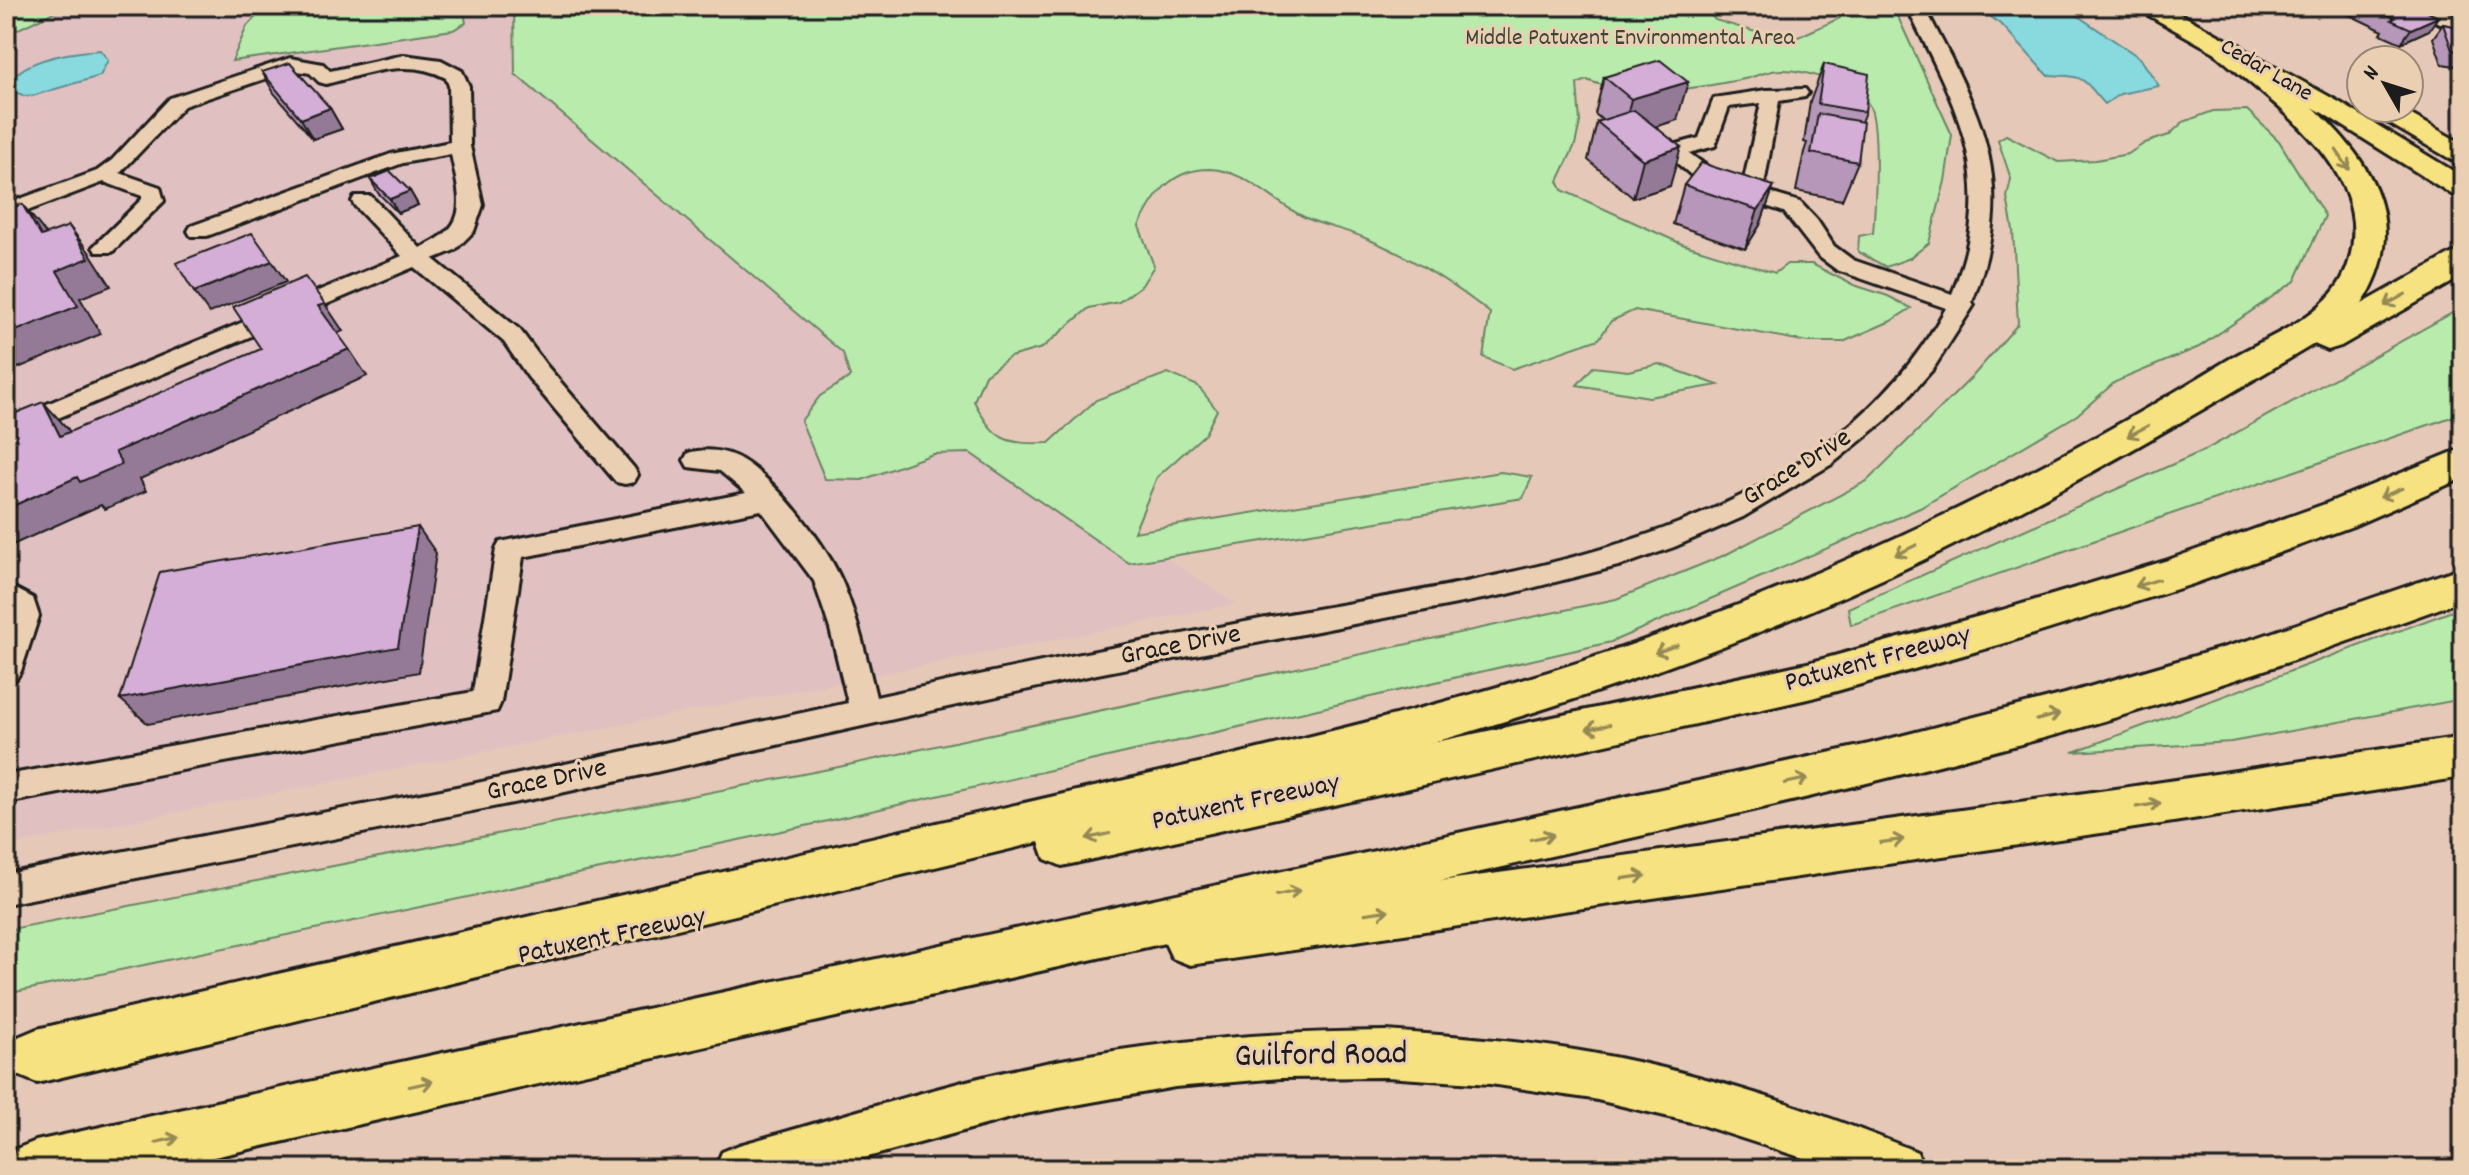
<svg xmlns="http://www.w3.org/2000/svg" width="2469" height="1175" font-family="Dekko,sans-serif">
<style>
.built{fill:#e1c0c2}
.green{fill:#b8ebac;stroke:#6a8464;stroke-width:2}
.water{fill:#88dadf;stroke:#5d8e91;stroke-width:2}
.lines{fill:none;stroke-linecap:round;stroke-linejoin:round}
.minor-casing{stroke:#1c1c1c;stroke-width:6}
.major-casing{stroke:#1c1c1c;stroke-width:6}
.highway-casing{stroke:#1c1c1c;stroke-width:6}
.minor{fill:#ebcfb2;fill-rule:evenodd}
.major{fill:#f7e281;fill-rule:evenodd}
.highway{fill:#f7e281;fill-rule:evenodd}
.wall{fill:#b696b9;stroke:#1c1c1c;stroke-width:2}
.shaded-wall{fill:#947a96;stroke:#1c1c1c;stroke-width:2}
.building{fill:#d4aed7;stroke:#1c1c1c;stroke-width:2}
.oneway{stroke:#948954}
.labels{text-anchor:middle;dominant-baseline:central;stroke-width:6;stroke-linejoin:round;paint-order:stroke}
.far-park-label{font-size:24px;fill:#3b4539;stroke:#ebcfb2}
.far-street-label{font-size:24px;fill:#1c1c1c;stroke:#ebcfb2}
.street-label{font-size:28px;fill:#1c1c1c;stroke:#ebcfb2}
.near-street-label{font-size:34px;fill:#1c1c1c;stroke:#ebcfb2}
</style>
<rect width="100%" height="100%" fill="#e6c8b9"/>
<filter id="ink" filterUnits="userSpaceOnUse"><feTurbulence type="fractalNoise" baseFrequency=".0125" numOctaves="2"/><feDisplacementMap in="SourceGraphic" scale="16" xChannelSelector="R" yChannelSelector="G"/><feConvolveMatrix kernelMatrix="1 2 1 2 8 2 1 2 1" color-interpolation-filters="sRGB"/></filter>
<g filter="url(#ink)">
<path class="built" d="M 6,6 L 515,6 L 883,373 L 1236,604 L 6,846 Z"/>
<path class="green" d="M 6,6 L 148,6 L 54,12 L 6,35 Z
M 266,6 L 463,6 L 466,23 L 453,30 L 232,61 L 247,26 Z
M 514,6 L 1703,6 L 1715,20 L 1769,36 L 1796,38 L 1840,18 L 1841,6 L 1893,6 L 1952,135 L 1945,181 L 1929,243 L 1910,258 L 1886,267 L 1858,252 L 1859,236 L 1873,233 C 1875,210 1880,122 1869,105 C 1857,85 1803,69 1780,70 C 1768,70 1756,77 1744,79 C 1695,89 1634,99 1587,80 L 1577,84 L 1580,122 L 1575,145 L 1558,181 L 1562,190 L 1682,244 L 1775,273 L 1787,264 L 1812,264 L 1851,284 L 1888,296 L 1911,308 L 1891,321 L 1843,342 L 1808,342 L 1635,310 L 1611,321 L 1599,339 L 1512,369 L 1483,357 L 1490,313 C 1451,282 1411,257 1365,238 C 1345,229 1321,226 1302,216 C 1272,201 1245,170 1210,169 C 1171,169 1154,195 1139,226 L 1154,266 L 1142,285 L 1119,302 L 1089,308 L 1042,348 L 1010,357 L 985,375 L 974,401 C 995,442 1005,444 1049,443 L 1096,400 L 1168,373 L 1198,386 L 1217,410 L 1205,434 L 1157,477 L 1134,532 L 1501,472 L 1532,477 L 1523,498 L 1129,563 L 970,453 L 933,454 L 862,480 L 825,479 L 801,421 L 820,396 L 850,377 L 843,353 L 515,74 Z
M 2247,110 L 2279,141 L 2325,216 L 2295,281 L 2199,347 L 2115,382 L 2077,415 L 1920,508 L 1611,642 L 810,825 L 6,994 L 6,930 L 834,768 L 1616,599 L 1725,555 L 1867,481 L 1972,377 L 2018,324 L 2013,230 L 2007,197 L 2011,179 L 1998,140 L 2006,135 L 2058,162 L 2096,160 L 2128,154 L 2145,143 L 2169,135 L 2183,122 L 2213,111 Z
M 2463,307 L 2463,413 L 1851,625 L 1848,608 L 2205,450 Z
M 1659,364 L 1718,385 L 1649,397 L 1577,385 L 1593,367 L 1628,371 Z
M 2463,607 L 2463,699 L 2231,742 L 2073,752 Z"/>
<path class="water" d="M 1977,6 L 2063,6 L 2140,58 L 2159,86 L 2120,94 L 2105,104 C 2080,76 2086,76 2047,75 L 2004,27 Z
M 100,50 L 108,60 L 100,76 L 35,95 L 25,96 L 15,92 L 11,79 C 29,58 73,52 100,50 Z"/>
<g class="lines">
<defs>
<path id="minor" d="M 1906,6 L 1924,6 C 1980,114 2020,179 1972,302 L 1974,305 L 1933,369 L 1910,395 L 1886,420 L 1832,464 L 1743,517 L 1674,547 L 1626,564 L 1508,594 L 1097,674 L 538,798 L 6,904 L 6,874 L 472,784 L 848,703 L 830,629 L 814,581 L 761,510 L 523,557 L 501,702 L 497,711 L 6,803 L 6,775 L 473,692 L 496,549 L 500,542 L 746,493 L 720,471 L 688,467 L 684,460 L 688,453 C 705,448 726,450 742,460 C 778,482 827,545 843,584 C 858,620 867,659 876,697 C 1004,669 1133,643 1261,619 C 1499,575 1817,544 1946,308 L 1837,270 L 1818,256 L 1784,212 L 1704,186 L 1663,151 L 1666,147 L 1699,138 L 1714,98 L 1766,90 L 1805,89 L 1808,93 L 1805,97 L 1779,101 L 1763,191 L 1800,202 L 1817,220 L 1834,246 L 1853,260 L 1952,294 C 1999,178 1957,108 1906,6 ZM 1761,103 L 1743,184 L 1720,176 L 1689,153 L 1715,146 L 1729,107 Z
M 2404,6 L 2429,6 L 2463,19 L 2463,32 L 2406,10 Z
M 404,55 L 441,60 L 462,71 L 469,86 L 470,146 L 483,205 L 474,231 L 455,250 L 433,259 L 520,330 L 546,365 L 634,468 L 638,475 L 634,482 L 625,484 L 616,482 L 528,377 L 504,342 L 414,267 L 6,440 L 6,421 L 402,256 L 355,206 L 352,201 L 355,196 L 371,196 L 420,248 C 472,226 460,200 451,154 L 403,163 L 207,236 L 191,236 L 188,231 L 191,226 L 391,154 L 450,142 L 449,86 L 446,78 C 407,57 367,74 326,84 L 319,82 L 310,73 L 291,70 L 184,106 L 120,173 L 160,187 L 164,201 L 112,252 L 96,252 L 93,247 L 142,199 L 142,196 L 104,182 L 6,219 L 6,204 L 97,171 L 112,160 L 170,98 L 290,58 L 323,64 L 330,71 Z
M 14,588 L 33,598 L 39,616 L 21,671 L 16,679 L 6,683 L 6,629 L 10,611 L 6,611 L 6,589 Z"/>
<path id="major" d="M 2137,6 L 2166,6 L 2339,102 L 2463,177 L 2463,197 L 2453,195 L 2321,112 L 2141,11 Z
M 2367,108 L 2399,108 L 2463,144 L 2463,163 L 2454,161 L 2371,113 Z
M 1386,1031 C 1455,1036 1524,1041 1592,1053 C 1703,1073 1813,1109 1917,1152 L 1924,1169 L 1837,1169 L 1695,1123 L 1593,1099 L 1490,1084 L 1386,1077 L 1281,1078 L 1175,1087 L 1025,1114 L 824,1169 L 715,1169 L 722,1152 L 739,1145 C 848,1115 956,1079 1067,1059 C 1173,1039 1278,1032 1386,1031 Z"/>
<path id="highway" d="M 2227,40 L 2237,43 C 2315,109 2436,189 2362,304 L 2451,254 L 2463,251 L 2463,276 L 2341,346 L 2328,350 L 2314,344 C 2186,420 2057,495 1923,560 C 1765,636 1600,695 1431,743 L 1812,662 L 2002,610 L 2168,560 L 2325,504 L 2463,448 L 2463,478 L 2353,526 L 2193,584 L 2002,644 L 1812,698 L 1062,866 L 1045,859 L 1039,842 L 37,1083 L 18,1075 L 10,1056 L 18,1037 L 37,1029 L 1225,757 C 1345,728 1465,699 1583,661 C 1807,587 2025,485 2226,361 C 2271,334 2336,315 2350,258 C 2373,168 2275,106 2217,55 L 2213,49 L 2217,43 Z
M 2463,567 L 2463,600 C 2330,648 2198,695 2062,733 C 1856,789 1648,834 1440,881 L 2122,788 L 2463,737 L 2463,777 L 2122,830 L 1190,965 L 1172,958 L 1165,943 L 161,1169 L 8,1169 L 16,1149 L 36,1141 L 1869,744 L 2065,694 L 2256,638 Z"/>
</defs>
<use href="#minor" class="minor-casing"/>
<use href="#major" class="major-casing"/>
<use href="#highway" class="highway-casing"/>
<use href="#minor" class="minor"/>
<use href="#major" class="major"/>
<use href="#highway" class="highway"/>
</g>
<path class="wall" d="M 2331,6 L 2416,6 L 2429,30 L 2401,43 L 2381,34 L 2383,31 Z
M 2443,24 L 2463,28 L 2463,67 L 2442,64 L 2433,38 Z
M 1824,64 L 1865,112 L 1861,122 L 1858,162 L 1842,200 L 1796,191 L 1804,152 L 1807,143 L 1804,142 L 1810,102 Z
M 262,72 L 330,108 L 342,129 L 313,139 L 274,93 Z
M 1604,77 L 1677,120 L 1655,127 L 1670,186 L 1633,198 L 1588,160 L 1597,122 L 1602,120 L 1595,114 Z
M 370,179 L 410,191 L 418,205 L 398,213 L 378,193 Z
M 1684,185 L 1774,186 L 1760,225 L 1745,249 L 1673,224 Z"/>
<path class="shaded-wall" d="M 2438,17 L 2429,30 L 2401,43 L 2411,29 Z
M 1688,82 L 1677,120 L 1622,137 L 1631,99 Z
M 330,108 L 342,129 L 313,139 L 301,119 Z
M 1681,147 L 1670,186 L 1633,198 L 1643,160 Z
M 1774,186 L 1760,225 L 1745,249 L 1758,210 Z
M 410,191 L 418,205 L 398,213 L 390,199 Z
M 22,204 L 44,231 L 63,264 L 41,236 Z
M 69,226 L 90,253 L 111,286 L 80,298 L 101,334 L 6,373 L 6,335 L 57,271 Z
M 272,261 L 286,282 L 209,313 L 194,292 Z
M 325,304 L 343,331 L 336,334 L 318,306 Z
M 349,349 L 367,376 L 140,479 L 146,491 L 105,509 L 101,505 L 10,546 L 6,542 L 6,509 L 77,477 L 115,452 Z
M 43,402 L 68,429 L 85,463 L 60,436 Z
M 418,527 L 436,553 L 419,672 L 148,724 L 120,699 Z"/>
<path class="building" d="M 2369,6 L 2416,6 L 2438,17 L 2411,29 L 2391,20 L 2395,18 Z
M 2443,24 L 2463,28 L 2463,52 L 2452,50 Z
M 1660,60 L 1688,82 L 1631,99 L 1604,77 Z
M 290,63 L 330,108 L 301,119 L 262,72 Z
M 1824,64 L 1869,74 L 1865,112 L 1818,104 Z
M 1634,110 L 1681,147 L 1643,160 L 1597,122 Z
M 1818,114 L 1863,122 L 1858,162 L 1811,153 Z
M 1701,163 L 1774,186 L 1758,210 L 1684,185 Z
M 390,171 L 410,191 L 390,199 L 370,179 Z
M 8,203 L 11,208 L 22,204 L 41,236 L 69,226 L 89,258 L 57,271 L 78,306 L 6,335 L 6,204 Z
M 252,233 L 272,261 L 194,292 L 176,263 Z
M 305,277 L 325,304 L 318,306 L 349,349 L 115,452 L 122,464 L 80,482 L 77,477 L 6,509 L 6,417 L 43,402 L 60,436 L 261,349 L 233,307 Z
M 418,527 L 398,647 L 120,699 L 160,572 Z"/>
<defs><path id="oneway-shaft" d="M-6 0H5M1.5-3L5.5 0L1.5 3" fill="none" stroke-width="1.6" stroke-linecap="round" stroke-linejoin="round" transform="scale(2)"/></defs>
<g class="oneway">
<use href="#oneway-shaft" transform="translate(2343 160) rotate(56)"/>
<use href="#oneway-shaft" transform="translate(2395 300) rotate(151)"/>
<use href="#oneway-shaft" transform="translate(2138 431) rotate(152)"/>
<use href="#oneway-shaft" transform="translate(2391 493) rotate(157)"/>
<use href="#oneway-shaft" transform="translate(1906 550) rotate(154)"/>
<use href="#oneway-shaft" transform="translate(2147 583) rotate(163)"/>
<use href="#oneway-shaft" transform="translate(1666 649) rotate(160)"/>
<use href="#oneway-shaft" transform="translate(2048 717) rotate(-15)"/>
<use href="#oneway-shaft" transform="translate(1598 727) rotate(168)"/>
<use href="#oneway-shaft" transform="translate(1796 781) rotate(-12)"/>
<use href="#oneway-shaft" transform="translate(2149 805) rotate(-9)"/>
<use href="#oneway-shaft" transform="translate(1098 836) rotate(168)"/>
<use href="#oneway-shaft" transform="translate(1542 837) rotate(-12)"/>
<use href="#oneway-shaft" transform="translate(1892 841) rotate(-8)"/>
<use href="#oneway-shaft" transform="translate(1634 877) rotate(-8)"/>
<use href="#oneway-shaft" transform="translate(1288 893) rotate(-12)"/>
<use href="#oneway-shaft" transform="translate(1377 912) rotate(-8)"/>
<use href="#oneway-shaft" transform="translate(421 1084) rotate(-12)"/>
<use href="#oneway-shaft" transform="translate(167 1140) rotate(-12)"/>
</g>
</g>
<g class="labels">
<g class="far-park-label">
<text x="1630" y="39">Middle Patuxent Environmental Area</text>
</g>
<g class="far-street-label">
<text transform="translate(2266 71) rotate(30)">Cedar Lane</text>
</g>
<g class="street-label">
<text transform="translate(1798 469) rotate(-32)">Grace Drive</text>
<text transform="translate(1181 647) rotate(-11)">Grace Drive</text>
<text transform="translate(1878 661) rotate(-15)">Patuxent Freeway</text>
<text transform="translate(547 782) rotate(-12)">Grace Drive</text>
<text transform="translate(1246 804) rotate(-12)">Patuxent Freeway</text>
<text transform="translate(612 938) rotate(-12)">Patuxent Freeway</text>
</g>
<g class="near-street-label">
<text transform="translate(1321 1057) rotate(-1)">Guilford Road</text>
</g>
</g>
<rect width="2469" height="1175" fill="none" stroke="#ebcfb2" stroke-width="32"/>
<rect x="16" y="16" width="2437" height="1143" fill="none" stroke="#1c1c1c" stroke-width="3" filter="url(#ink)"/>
<g transform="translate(2385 84) rotate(309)"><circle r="38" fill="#ebcfb2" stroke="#988776" stroke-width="2"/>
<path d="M0-6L14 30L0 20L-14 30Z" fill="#1c1c1c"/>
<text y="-12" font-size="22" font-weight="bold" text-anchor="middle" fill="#1c1c1c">N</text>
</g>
</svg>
